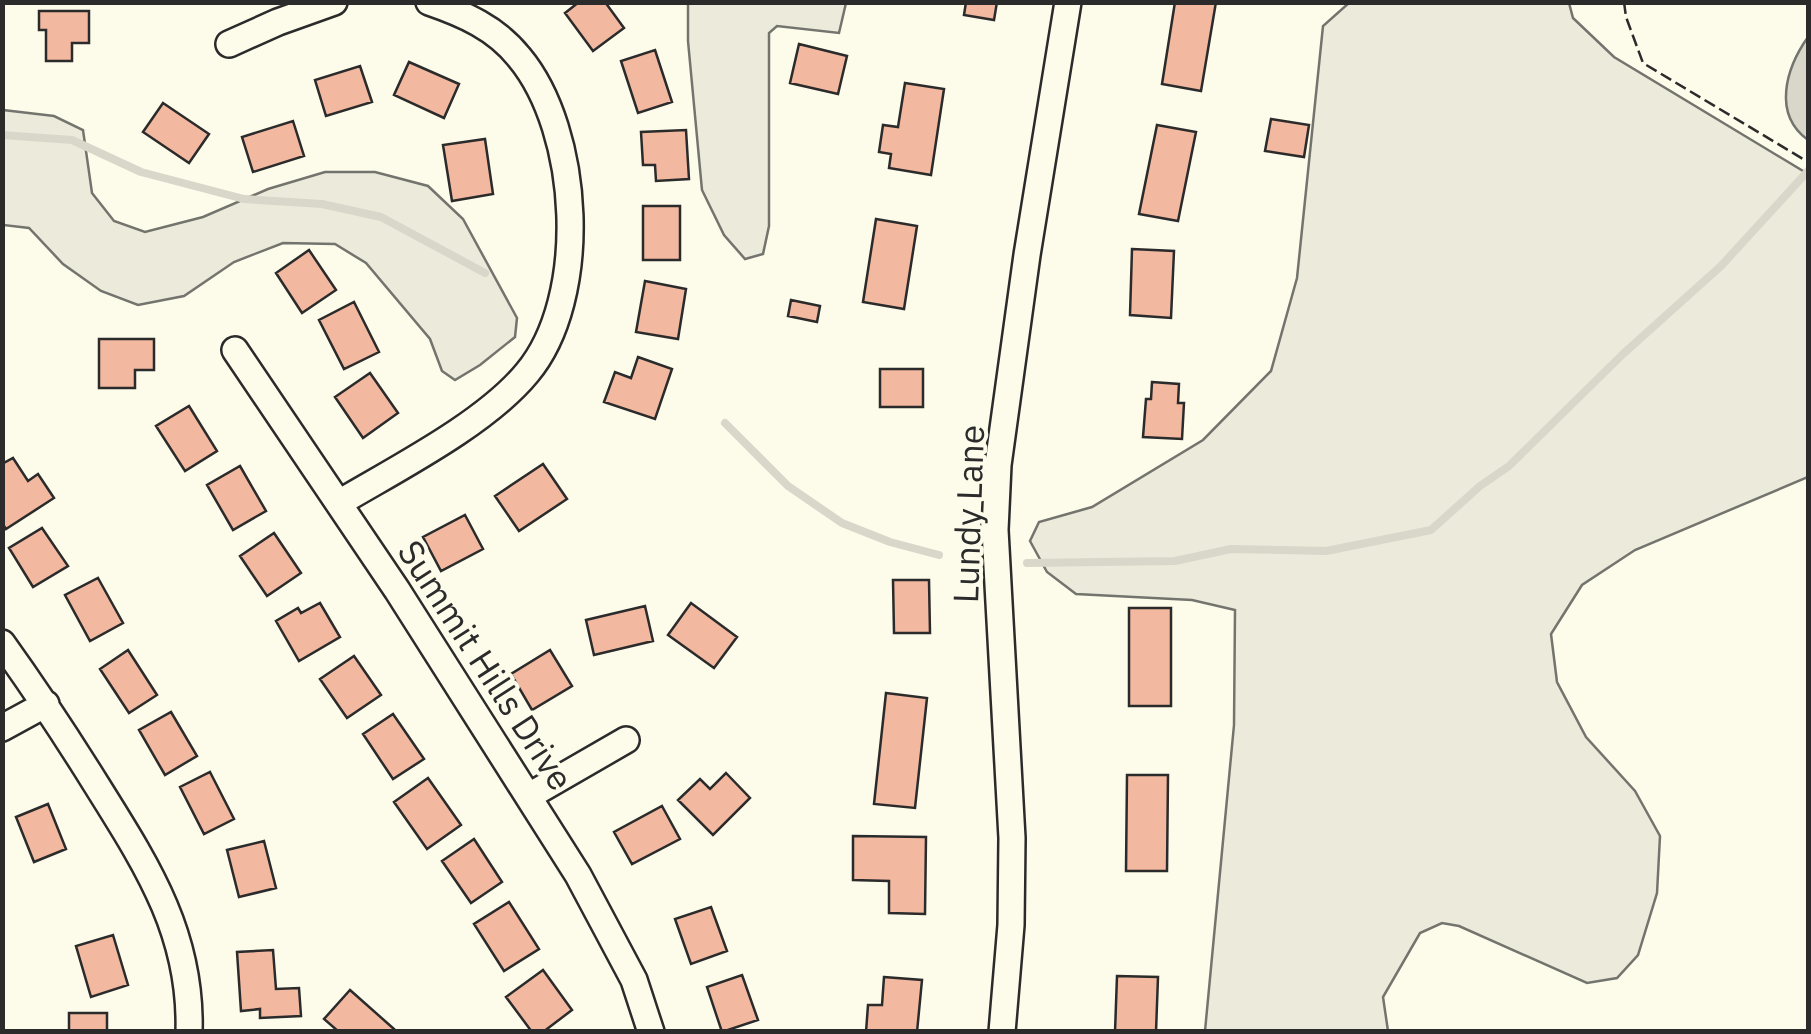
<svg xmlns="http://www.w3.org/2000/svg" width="1811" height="1034" font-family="'IBM Plex Sans',sans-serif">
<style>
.green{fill:#ecebdb;stroke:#74746e;stroke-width:2.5}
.water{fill:#d8d7c9;stroke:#74746e;stroke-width:2.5}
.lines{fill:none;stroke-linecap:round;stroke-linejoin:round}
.stream{stroke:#d8d7c9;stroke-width:8}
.building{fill:#f2b8a0;stroke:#2b2b2b;stroke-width:2.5}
.minor-casing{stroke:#2b2b2b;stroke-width:30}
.minor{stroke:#fdfbea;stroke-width:25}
.fence{stroke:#2b2b2b;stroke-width:2.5;stroke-dasharray:12 5;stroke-linecap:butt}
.labels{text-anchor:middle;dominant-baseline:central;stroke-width:8;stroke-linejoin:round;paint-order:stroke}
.street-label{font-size:35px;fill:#2b2b2b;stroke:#fdfbea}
</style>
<rect width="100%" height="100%" fill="#fdfbea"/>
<path class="green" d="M 1350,2 L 1569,3 L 1573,18 L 1614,57 L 1808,174 L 1808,477 L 1635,550 L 1582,585 L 1551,634 L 1557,682 L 1586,737 L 1635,791 L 1660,836 L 1657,893 L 1638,955 L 1617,978 L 1587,983 L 1459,926 L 1442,923 L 1420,933 L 1383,997 L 1388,1031 L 1205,1031 L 1234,725 L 1235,610 L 1192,600 L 1076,594 L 1047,572 L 1030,541 L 1039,522 L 1092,507 L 1203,440 L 1271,371 L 1297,278 L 1323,26 Z
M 688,3 L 846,3 L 839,33 L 777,26 L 769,33 L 769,226 L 763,254 L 745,259 L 724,235 L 702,190 L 688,41 Z
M 3,110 L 54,116 L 83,130 L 92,193 L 114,221 L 145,232 L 203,217 L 268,189 L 325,172 L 375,172 L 428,186 L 463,219 L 517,318 L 515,337 L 480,365 L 455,380 L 442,371 L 430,339 L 366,263 L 335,244 L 283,243 L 234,262 L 184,296 L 138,305 L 101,291 L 63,264 L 29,228 L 3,225 Z"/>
<path class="water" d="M 1808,37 L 1808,140 C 1772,114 1786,68 1808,37 Z"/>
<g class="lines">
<path class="stream" d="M 2,135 L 72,140 L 141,172 L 244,199 L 322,204 L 381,217 L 485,273
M 725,423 L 788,486 L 842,523 L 890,542 L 939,555
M 1027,563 L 1175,561 L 1231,549 L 1326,551 L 1431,530 L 1480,486 L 1509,466 L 1623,354 L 1721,266 L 1808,171"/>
</g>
<path class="building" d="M 579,2 L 605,2 L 624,28 L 593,51 L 565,13 Z
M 966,2 L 997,2 L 994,20 L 964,15 Z
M 1175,2 L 1216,2 L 1201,91 L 1162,84 Z
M 39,11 L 89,11 L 89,43 L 72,43 L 72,61 L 46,61 L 46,30 L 39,30 Z
M 799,44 L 847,56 L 838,94 L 790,83 Z
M 655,50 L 672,102 L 638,113 L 621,61 Z
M 409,62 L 459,84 L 444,118 L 394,95 Z
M 360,66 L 372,102 L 326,116 L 315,80 Z
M 905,83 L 944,89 L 931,175 L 889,168 L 891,154 L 879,152 L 883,125 L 898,127 Z
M 163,103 L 209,134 L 189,163 L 143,132 Z
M 1271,119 L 1309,125 L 1304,157 L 1265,151 Z
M 293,121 L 304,156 L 253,172 L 242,137 Z
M 1157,125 L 1196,132 L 1178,221 L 1139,214 Z
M 686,130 L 689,179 L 656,181 L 655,165 L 643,165 L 641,132 Z
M 485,139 L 493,194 L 452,201 L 443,145 Z
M 643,206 L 680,206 L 680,260 L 643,260 Z
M 876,219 L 917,226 L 904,309 L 863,302 Z
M 1132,249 L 1174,251 L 1171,318 L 1130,315 Z
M 309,250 L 336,290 L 302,313 L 276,273 Z
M 645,281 L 686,289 L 678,339 L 636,332 Z
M 791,300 L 820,306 L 817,322 L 788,316 Z
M 354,302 L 379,352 L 344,369 L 319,320 Z
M 99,339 L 154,339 L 154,370 L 135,370 L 135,388 L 99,388 Z
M 638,357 L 672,369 L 655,419 L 604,402 L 615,372 L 631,378 Z
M 880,369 L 923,369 L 923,407 L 880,407 Z
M 370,373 L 398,413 L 363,438 L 335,397 Z
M 1152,382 L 1179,384 L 1178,403 L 1184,403 L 1182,439 L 1143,437 L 1146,399 L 1151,399 Z
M 189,406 L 217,451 L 185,471 L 156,426 Z
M 13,458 L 28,481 L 38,474 L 54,498 L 6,529 L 2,523 L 2,464 Z
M 543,464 L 567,499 L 519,531 L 495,496 Z
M 240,466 L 266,511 L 233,530 L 207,485 Z
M 465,515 L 483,549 L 441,571 L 423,537 Z
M 42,528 L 68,566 L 33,587 L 9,548 Z
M 274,533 L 301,573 L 267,596 L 240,556 Z
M 98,578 L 123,623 L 90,641 L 65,595 Z
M 893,580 L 929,580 L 930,633 L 894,633 Z
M 320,603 L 340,637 L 299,661 L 276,621 L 298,608 L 301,613 Z
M 691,603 L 737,637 L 714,668 L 668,635 Z
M 645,606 L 653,641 L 594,655 L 586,620 Z
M 1129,608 L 1171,608 L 1171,706 L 1129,706 Z
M 128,650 L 157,695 L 129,713 L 100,669 Z
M 550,650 L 572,686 L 532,710 L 511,674 Z
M 354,656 L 381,695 L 347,718 L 320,679 Z
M 886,693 L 927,698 L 915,808 L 874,804 Z
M 171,712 L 197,756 L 165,775 L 139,730 Z
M 393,714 L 424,759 L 393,779 L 363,734 Z
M 210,772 L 234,819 L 204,834 L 180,787 Z
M 726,773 L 750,798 L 713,835 L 678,800 L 700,779 L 710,789 Z
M 1127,775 L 1168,775 L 1167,871 L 1126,871 Z
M 428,778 L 461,825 L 427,849 L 394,802 Z
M 48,804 L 66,849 L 34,862 L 16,817 Z
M 662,806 L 680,839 L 632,864 L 614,832 Z
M 853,836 L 926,837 L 925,914 L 889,913 L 889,881 L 853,880 Z
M 474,839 L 502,882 L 471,903 L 442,861 Z
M 264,841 L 276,888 L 239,897 L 227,850 Z
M 509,902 L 539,949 L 504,971 L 474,924 Z
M 711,907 L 727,951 L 691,964 L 675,919 Z
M 113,935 L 128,985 L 91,997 L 76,946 Z
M 273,950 L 276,989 L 299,988 L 301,1016 L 260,1018 L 260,1009 L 241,1011 L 237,952 Z
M 543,970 L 572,1010 L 543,1032 L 532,1032 L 506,997 Z
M 742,975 L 758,1020 L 722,1032 L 707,987 Z
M 1117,976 L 1158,977 L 1156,1032 L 1115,1032 Z
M 884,977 L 922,980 L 917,1032 L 866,1032 L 868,1005 L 882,1005 Z
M 350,990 L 394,1029 L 392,1032 L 339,1032 L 324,1019 Z
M 69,1013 L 107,1013 L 107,1032 L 69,1032 Z"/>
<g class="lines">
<defs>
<path id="minor" d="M 229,44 L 278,22 L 334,2
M 235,350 L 397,590 L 578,875 L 634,980 L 651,1032
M 339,503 C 396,469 485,424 527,373 C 590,298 581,131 519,57 C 496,28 464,14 429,2
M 2,643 C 35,689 66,736 96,784 C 146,864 192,933 189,1032
M 2,728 L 46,704
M 529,796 L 626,740
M 1002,1032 L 1011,925 L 1012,838 L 995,530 L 998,465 L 1027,255 L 1068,2"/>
</defs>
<use href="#minor" class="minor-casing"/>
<use href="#minor" class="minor"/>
<path class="fence" d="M 1624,2 L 1626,17 L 1643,63 L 1808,162"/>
</g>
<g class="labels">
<g class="street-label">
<text transform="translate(968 514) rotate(-88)">Lundy Lane</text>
<text transform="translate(486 665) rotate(57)">Summit Hills Drive</text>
</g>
</g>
<rect width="1811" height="1034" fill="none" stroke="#2b2b2b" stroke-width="10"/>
</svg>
